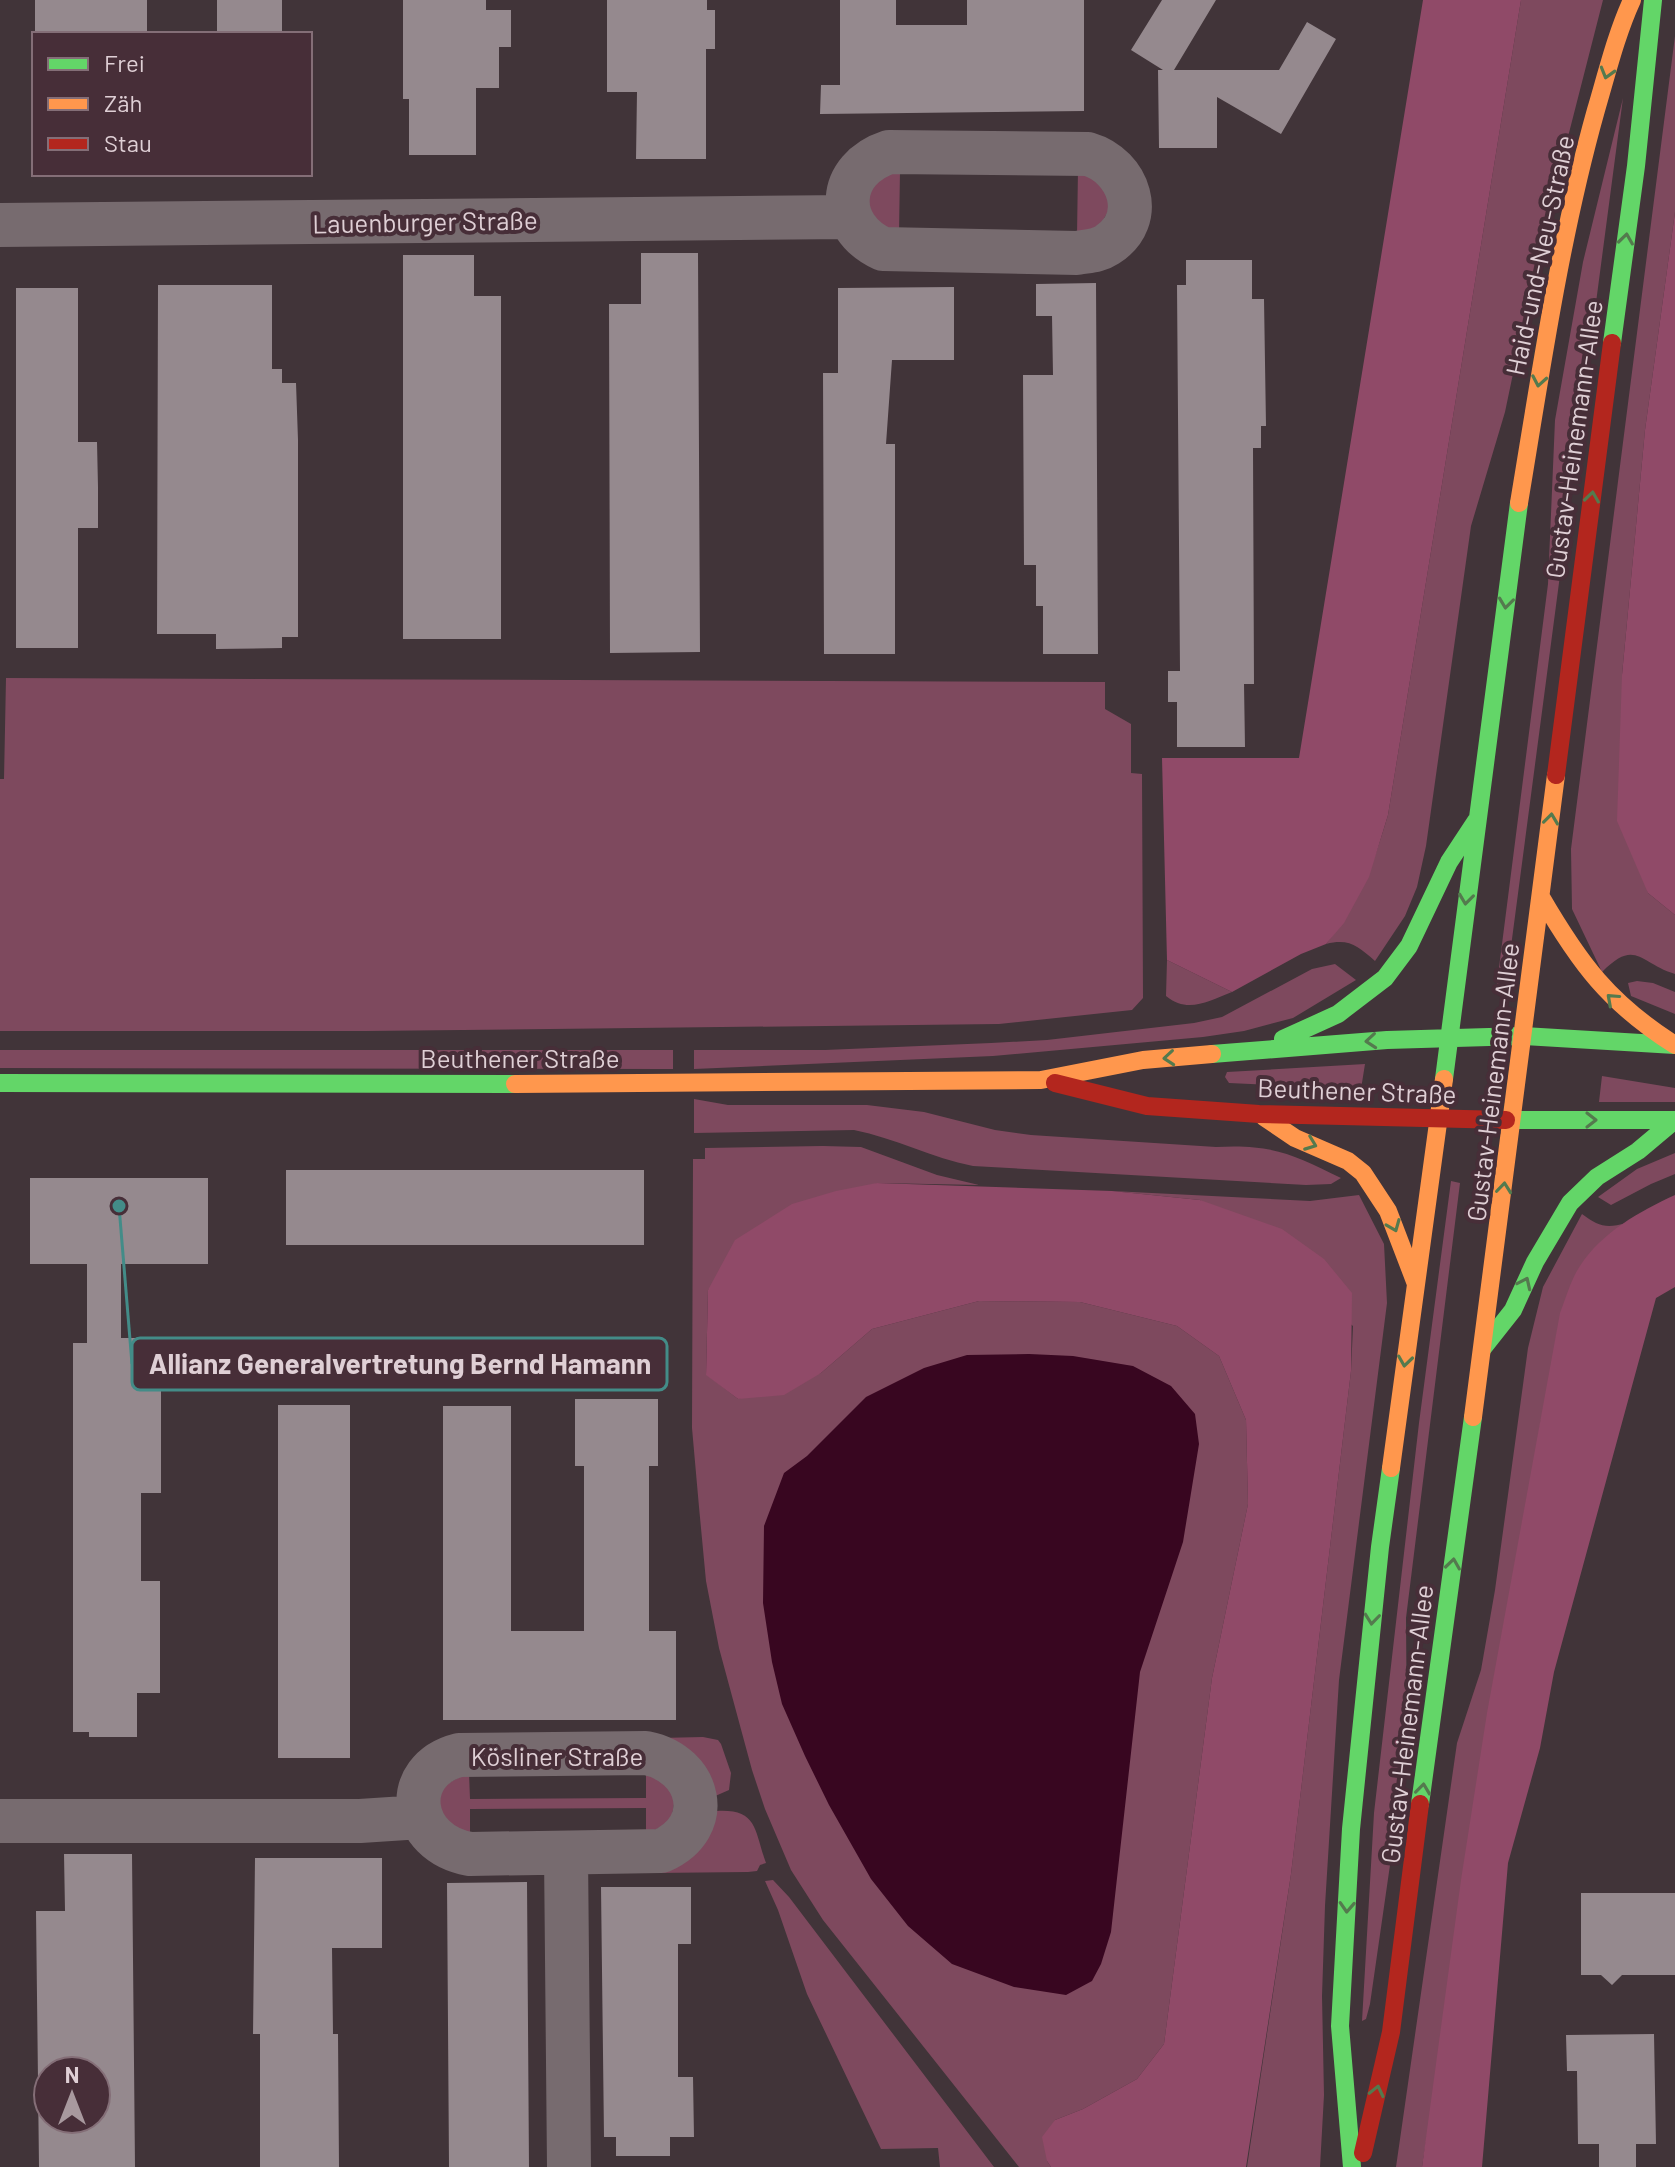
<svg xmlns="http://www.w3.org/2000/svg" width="1675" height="2167" font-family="Barlow,sans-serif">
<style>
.green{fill:#7e495e}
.forest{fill:#904a68}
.water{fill:#380620}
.building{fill:#95898e;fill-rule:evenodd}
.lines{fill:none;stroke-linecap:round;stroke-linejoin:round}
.street{stroke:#776b6f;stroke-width:44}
.fast{stroke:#63d668;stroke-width:18}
.slow{stroke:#ff974d;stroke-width:18}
.jam{stroke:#b3261e;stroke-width:18}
.oneway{stroke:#547a4e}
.labels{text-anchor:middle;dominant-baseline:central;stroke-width:8;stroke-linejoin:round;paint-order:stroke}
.street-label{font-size:26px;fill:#dfcfd5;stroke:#472e38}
.leader{fill:none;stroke:#438c88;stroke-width:3}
.callout-dot{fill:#438c88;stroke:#472e38;stroke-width:3}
.callout{fill:#472e38;stroke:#438c88;stroke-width:3}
.callout-label{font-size:28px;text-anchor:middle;font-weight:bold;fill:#dfcfd5}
</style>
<rect width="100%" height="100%" fill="#413439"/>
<path class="green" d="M 1521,0 L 1603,0 L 1538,254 L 1505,412 L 1471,526 L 1426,846 L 1417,887 L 1405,916 L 1375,961 C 1358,946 1349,938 1326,944 C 1360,903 1373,865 1388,815 Z
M 1675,36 L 1675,212 L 1645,430 L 1622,675 L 1648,893 L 1675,915 L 1675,974 C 1639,963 1636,938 1602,972 L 1572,909 L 1571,849 Z
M 1623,98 L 1505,992 L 1496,991 L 1548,584 L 1555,420 L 1583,262 Z
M 1078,169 L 1103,184 L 1110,208 L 1098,229 L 1077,235 Z
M 900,171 L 899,234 L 871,220 L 868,196 L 878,178 Z
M 6,678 L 1105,682 L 1105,709 L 1131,724 L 1131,773 L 1142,774 L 1143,998 L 1132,1010 L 999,1024 L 367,1031 L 0,1031 L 0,779 L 4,779 Z
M 1167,960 L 1232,992 C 1208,1001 1188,1014 1166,996 Z
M 1335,964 L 1356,980 L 1293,1018 L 1244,1031 L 1203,1037 L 993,1056 L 694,1069 L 694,1050 L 825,1050 L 991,1043 L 1047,1040 L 1194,1023 L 1222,1017 L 1312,969 Z
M 1637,981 L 1653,983 L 1675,992 L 1675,1014 L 1631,996 L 1628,983 Z
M 0,1050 L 673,1050 L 673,1069 L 0,1068 Z
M 1365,1064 L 1361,1089 L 1229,1083 L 1225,1077 L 1227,1072 Z
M 1602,1076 L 1675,1088 L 1675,1102 L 1599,1102 Z
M 694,1099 L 728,1105 L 867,1105 L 924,1112 L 995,1130 L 1031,1135 L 1216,1147 C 1272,1144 1293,1154 1341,1178 L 1331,1184 L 1306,1185 L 973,1166 C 932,1158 895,1138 854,1130 L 694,1133 Z
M 823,1146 L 861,1147 L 937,1175 L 979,1185 L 877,1183 L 708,1290 L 706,1374 L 738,1399 L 821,1373 L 872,1329 L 979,1301 L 1080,1302 L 1177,1326 L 1219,1356 L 1246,1420 L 1248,1504 L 1212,1678 L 1164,2044 L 1137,2079 L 1083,2109 L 1055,2120 L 1047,2161 L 1051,2167 L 1019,2167 L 823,1920 L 791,1870 L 765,1809 L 752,1770 L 719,1648 L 706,1581 L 699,1507 L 692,1428 L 693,1159 L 705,1159 L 705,1148 Z
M 1675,1153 L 1675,1174 L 1651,1184 L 1611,1205 L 1598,1197 L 1637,1169 Z
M 1451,1181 L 1460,1183 L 1406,1618 L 1407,1747 L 1370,2004 L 1366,2019 L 1362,2021 L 1374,1813 L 1419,1423 Z
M 1112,1191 L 1310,1201 L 1359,1195 L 1384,1244 L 1387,1303 L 1339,1680 L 1325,1906 L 1322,1996 L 1324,2095 L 1320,2167 L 1247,2167 L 1291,1874 L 1351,1371 L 1353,1326 L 1200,1200 Z
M 1582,1214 C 1598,1226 1606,1229 1626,1223 L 1599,1244 L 1541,1420 L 1422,2167 L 1396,2167 L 1457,1743 L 1481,1670 L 1495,1590 L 1528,1348 L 1543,1287 Z
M 703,1737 L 718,1740 L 721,1744 L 731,1773 L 729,1790 L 713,1797 L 659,1738 Z
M 646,1771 L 676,1792 L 671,1822 L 646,1834 L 646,1808 L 470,1809 L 470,1835 L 442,1821 C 437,1785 438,1789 469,1772 L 470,1799 L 646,1798 Z
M 717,1811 C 758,1809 754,1830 766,1863 L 760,1865 L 757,1871 L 748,1872 L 653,1873 L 671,1867 L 713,1813 Z
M 773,1880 L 789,1897 L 994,2167 L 940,2167 L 938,2148 L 881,2149 L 807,1994 L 778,1910 L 765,1881 Z"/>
<path class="forest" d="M 1423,0 L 1521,0 L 1388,815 L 1369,877 L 1344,923 L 1326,944 L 1301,954 L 1232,992 L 1167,960 L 1162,758 L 1299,758 Z
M 1675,212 L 1675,915 L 1648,893 L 1617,821 L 1622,675 L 1645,430 Z
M 877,1183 L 1112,1191 L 1200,1200 L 1282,1229 L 1324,1259 L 1352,1293 L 1351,1371 L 1291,1874 L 1246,2167 L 1051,2167 L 1047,2161 L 1042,2137 L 1055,2120 L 1083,2109 L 1137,2079 L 1164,2044 L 1212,1678 L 1248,1504 L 1246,1420 L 1219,1356 L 1177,1326 L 1080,1302 L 979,1301 L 872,1329 L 821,1373 L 784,1395 L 738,1399 L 706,1375 L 708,1290 L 735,1240 L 792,1204 L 836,1191 Z
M 1675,1195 L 1675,1287 L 1656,1298 L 1554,1672 L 1540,1748 L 1508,1863 L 1482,2167 L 1422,2167 L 1461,1880 L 1487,1713 L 1560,1313 C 1566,1298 1571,1279 1580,1266 C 1601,1233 1640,1211 1675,1195 Z"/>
<path class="water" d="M 1029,1354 L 1073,1356 L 1133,1366 L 1171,1386 L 1195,1414 L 1199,1444 L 1183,1542 L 1140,1672 L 1111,1932 L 1101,1964 L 1092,1981 L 1066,1995 L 1014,1987 L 952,1964 L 908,1926 L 871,1879 L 829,1805 L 805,1756 L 782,1704 L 772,1662 L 763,1603 L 764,1526 L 784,1473 L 807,1456 L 866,1397 L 924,1368 L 967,1355 Z"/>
<path class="building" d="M 35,0 L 147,0 L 147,34 L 35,34 Z
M 217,0 L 282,0 L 282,34 L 217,34 Z
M 403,0 L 486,0 L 486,10 L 511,10 L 511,47 L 499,47 L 499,88 L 476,88 L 476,155 L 409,155 L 409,99 L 403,99 Z
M 607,0 L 707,0 L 707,10 L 715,10 L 715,49 L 706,49 L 706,159 L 636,159 L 637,92 L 607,92 Z
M 840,0 L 896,0 L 896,25 L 967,25 L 967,0 L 1084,0 L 1084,111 L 820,114 L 821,85 L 840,85 Z
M 1162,0 L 1216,0 L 1174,70 L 1279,70 L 1307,22 L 1336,39 L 1281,134 L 1217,97 L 1217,148 L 1159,148 L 1158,70 L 1163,70 L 1131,50 Z
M 641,253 L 698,253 L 700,652 L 610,653 L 609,304 L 641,304 Z
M 403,255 L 474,255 L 474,296 L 501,296 L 501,639 L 403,639 Z
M 1186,260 L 1252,260 L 1252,299 L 1264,299 L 1266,426 L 1261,426 L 1261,448 L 1253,448 L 1254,684 L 1244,684 L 1245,747 L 1177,747 L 1177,702 L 1168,702 L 1168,671 L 1180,671 L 1177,285 L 1186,285 Z
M 1096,283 L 1098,654 L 1043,654 L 1043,606 L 1036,606 L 1036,565 L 1024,565 L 1023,375 L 1053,375 L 1052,316 L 1036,316 L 1036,284 Z
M 158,285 L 272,285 L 272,369 L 282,369 L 282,383 L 296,383 L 298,440 L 298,637 L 282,637 L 282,648 L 216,649 L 216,634 L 157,634 Z
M 954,287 L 954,360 L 892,360 L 886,444 L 895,444 L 895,654 L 824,654 L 823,373 L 838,373 L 838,288 Z
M 16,288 L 78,288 L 78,442 L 97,442 L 98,487 L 98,528 L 78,528 L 78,648 L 16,648 Z
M 286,1170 L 644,1170 L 644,1245 L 286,1245 Z
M 30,1178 L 208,1178 L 208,1264 L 121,1264 L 121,1338 L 137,1338 L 137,1382 L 161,1382 L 161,1493 L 141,1493 L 141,1581 L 160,1581 L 160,1693 L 137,1693 L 137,1737 L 89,1737 L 89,1732 L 73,1732 L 73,1343 L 87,1343 L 87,1264 L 30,1264 Z
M 575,1399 L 658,1399 L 658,1466 L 649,1466 L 649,1631 L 676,1631 L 676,1720 L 443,1720 L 443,1406 L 511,1406 L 511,1631 L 584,1631 L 584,1466 L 575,1466 Z
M 278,1405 L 350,1405 L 350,1758 L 278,1758 Z
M 64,1854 L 132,1854 L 135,2167 L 39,2167 L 36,1911 L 65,1911 ZM 48,2071 L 96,2071 L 96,2119 L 48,2119 Z
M 255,1858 L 382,1858 L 382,1948 L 332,1948 L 333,2034 L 338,2034 L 339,2167 L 260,2167 L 260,2034 L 253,2034 Z
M 527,1882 L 529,2167 L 449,2167 L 447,1883 Z
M 601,1887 L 691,1887 L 691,1944 L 678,1944 L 678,2077 L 693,2077 L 694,2137 L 670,2137 L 670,2156 L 616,2156 L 616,2137 L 604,2137 Z
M 1581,1893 L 1675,1893 L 1675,1975 L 1622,1975 L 1612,1985 L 1601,1975 L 1581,1975 Z
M 1654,2034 L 1656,2144 L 1636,2144 L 1636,2167 L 1599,2167 L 1599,2144 L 1578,2144 L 1577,2071 L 1567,2071 L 1566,2035 Z"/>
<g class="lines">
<path class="street" d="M 889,152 L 1088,154 C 1129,166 1148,219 1107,245 C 1098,251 1087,251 1077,253 L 883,249 C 833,226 837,169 889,152 Z
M 0,225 L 850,217
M 646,1753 C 701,1764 716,1827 661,1851 L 470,1854 C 407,1843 400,1770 459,1755 Z
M 0,1821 L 360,1821 L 421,1817
M 566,1853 L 569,2167"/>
<path class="fast" d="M 1612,343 L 1636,166 L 1653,0
M 1283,1039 L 1338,1014 L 1385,978 L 1409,946 L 1449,862 L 1476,821
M 1212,1054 L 1387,1040 L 1523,1036 L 1675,1045
M 1444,1079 L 1519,503
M 0,1083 L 515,1084
M 1506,1120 L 1675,1120
M 1483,1348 L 1513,1310 L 1535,1262 L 1570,1203 L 1597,1177 L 1638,1151 L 1675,1120
M 1420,1804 L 1473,1417
M 1352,2167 L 1340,2026 L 1351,1829 L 1380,1547 L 1391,1468"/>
<path class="slow" d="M 1519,503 C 1541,371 1560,238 1596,110 C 1607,73 1616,35 1632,0
M 1541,897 C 1580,964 1609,1003 1675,1045
M 515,1084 L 1041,1080 L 1143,1060 L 1212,1054
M 1264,1117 L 1295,1138 L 1348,1161 L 1363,1173 L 1388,1211 L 1416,1284
M 1473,1417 L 1556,775
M 1391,1468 L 1444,1079"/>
<path class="jam" d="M 1556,775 L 1612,343
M 1055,1083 L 1147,1106 L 1259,1114 L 1506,1120
M 1363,2153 L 1391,2032 L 1420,1804"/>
</g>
<defs><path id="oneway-chevron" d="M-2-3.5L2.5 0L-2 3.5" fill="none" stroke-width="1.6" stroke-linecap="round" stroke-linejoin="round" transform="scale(2)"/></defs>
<g class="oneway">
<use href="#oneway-chevron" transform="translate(1607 73) rotate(106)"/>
<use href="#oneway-chevron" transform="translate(1626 239) rotate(-82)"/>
<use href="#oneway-chevron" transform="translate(1539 381) rotate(100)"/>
<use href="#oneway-chevron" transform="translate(1592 497) rotate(-82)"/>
<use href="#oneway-chevron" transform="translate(1506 603) rotate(97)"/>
<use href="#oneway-chevron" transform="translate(1551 819) rotate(-83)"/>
<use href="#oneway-chevron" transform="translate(1466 899) rotate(97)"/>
<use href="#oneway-chevron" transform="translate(1612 999) rotate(-138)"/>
<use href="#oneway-chevron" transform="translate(1371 1041) rotate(175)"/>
<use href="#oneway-chevron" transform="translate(1169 1058) rotate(175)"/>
<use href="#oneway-chevron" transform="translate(1591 1120)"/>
<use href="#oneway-chevron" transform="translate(1311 1144) rotate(21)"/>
<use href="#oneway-chevron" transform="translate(1504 1188) rotate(-84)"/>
<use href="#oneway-chevron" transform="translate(1394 1226) rotate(68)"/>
<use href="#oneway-chevron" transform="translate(1525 1283) rotate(-65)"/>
<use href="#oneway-chevron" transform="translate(1405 1361) rotate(98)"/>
<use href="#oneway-chevron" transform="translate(1453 1564) rotate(-82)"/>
<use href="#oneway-chevron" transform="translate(1372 1619) rotate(96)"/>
<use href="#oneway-chevron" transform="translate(1423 1789) rotate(-83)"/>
<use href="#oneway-chevron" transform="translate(1347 1907) rotate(93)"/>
<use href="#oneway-chevron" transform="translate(1377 2091) rotate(-77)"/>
</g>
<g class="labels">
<g class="street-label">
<text transform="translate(425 221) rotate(-1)">Lauenburger Straße</text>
<text transform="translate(1539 255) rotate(-78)">Haid-und-Neu-Straße</text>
<text transform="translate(1573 439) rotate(-82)">Gustav-Heinemann-Allee</text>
<text x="520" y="1057">Beuthener Straße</text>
<text transform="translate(1492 1082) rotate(-83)">Gustav-Heinemann-Allee</text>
<text transform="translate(1357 1090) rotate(2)">Beuthener Straße</text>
<text transform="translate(1406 1724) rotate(-83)">Gustav-Heinemann-Allee</text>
<text x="557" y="1755">Kösliner Straße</text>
</g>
</g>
<path class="leader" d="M119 1206L132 1364"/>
<circle class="callout-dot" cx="119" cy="1206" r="8"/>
<rect class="callout" x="132" y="1338" width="535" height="52" rx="8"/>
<g class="callout-label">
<text x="400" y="1374">Allianz Generalvertretung Bernd Hamann</text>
</g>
<rect x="32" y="32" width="280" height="144" fill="#472e38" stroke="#846e77" stroke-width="2"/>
<rect x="48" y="58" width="40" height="12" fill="#63d668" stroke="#846e77" stroke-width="2"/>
<text x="104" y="72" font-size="24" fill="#dfcfd5">Frei</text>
<rect x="48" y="98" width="40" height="12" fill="#ff974d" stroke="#846e77" stroke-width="2"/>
<text x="104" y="112" font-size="24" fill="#dfcfd5">Zäh</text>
<rect x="48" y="138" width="40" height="12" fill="#b3261e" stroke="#846e77" stroke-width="2"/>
<text x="104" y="152" font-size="24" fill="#dfcfd5">Stau</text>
<g transform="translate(72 2095)"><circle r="38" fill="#472e38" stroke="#846e77" stroke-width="2"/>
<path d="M0-6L14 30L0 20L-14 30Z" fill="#a8999e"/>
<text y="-12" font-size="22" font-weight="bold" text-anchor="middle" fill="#dfcfd5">N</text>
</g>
</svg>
